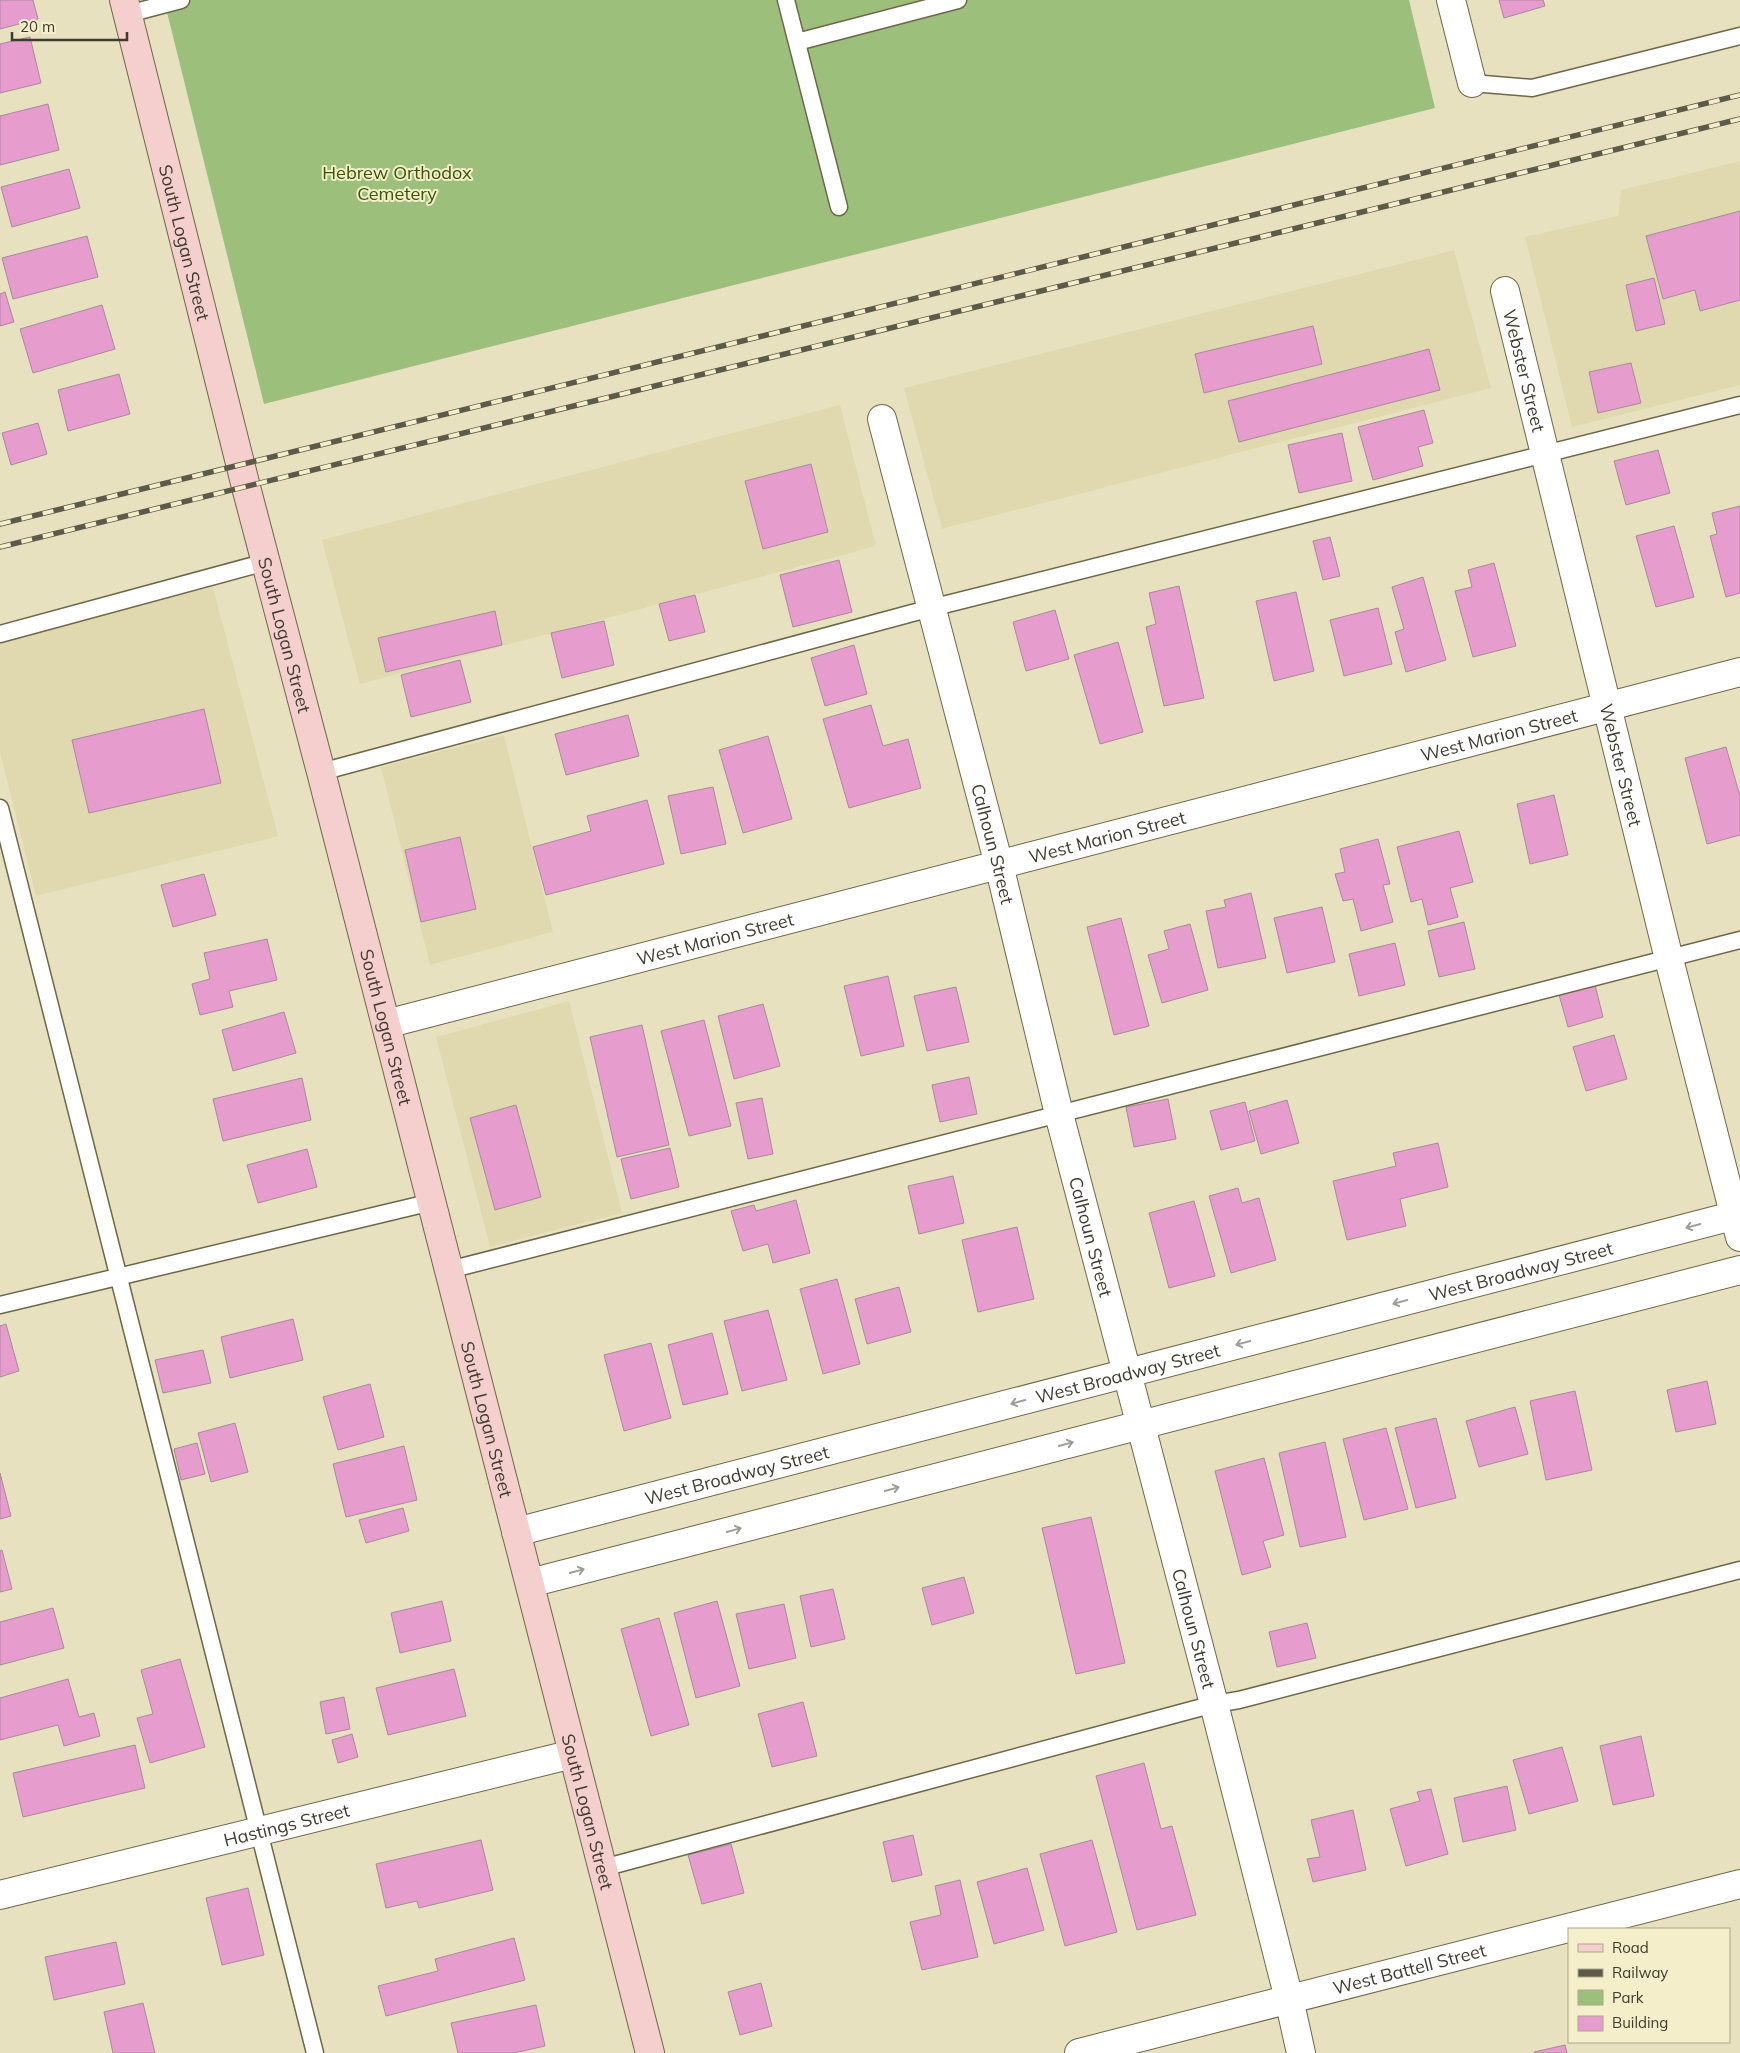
<svg xmlns="http://www.w3.org/2000/svg" width="1740" height="2053" font-family="Mulish,sans-serif">
<style>
.built{fill:#e0d9af}
.green{fill:#9cbf7b}
.building{fill:#e69ccd;stroke:#a8899d}
.lines{fill:none;stroke-linecap:round;stroke-linejoin:round}
.lane-casing{stroke:#6d6748;stroke-width:19}
.street-casing{stroke:#6d6748;stroke-width:30}
.secondary-casing{stroke:#6d6748;stroke-width:30}
.lane{stroke:#fff;stroke-width:16}
.street{stroke:#fff;stroke-width:28}
.secondary{stroke:#f5cece;stroke-width:28}
.rail-casing{stroke:#5c5a48;stroke-width:5.5}
.rail{stroke:#f4eecb;stroke-width:4;stroke-dasharray:11;stroke-linecap:butt}
.oneway{stroke:#9e9e96}
.labels{text-anchor:middle;dominant-baseline:central;stroke-width:4;stroke-linejoin:round;paint-order:stroke}
.park-label{font-size:18px;fill:#365602;stroke:#f4eecb}
.street-label{font-size:18px;fill:#3e3c2e;stroke:#f4eecb}
</style>
<rect width="100%" height="100%" fill="#e7e1bf"/>
<path class="built" d="M 1740,161 L 1740,385 L 1572,427 L 1525,237 L 1618,216 L 1621,190 Z
M 1454,250 L 1491,388 L 942,529 L 904,388 Z
M 840,405 L 876,546 L 360,684 L 322,540 Z
M 213,587 L 278,836 L 36,896 L 0,752 L 0,641 Z
M 504,735 L 553,932 L 430,965 L 381,767 Z
M 569,1001 L 622,1213 L 490,1247 L 436,1037 Z"/>
<path class="green" d="M 164,0 L 1409,0 L 1435,108 L 264,404 Z"/>
<path class="building" d="M 0,0 L 33,0 L 38,19 L 0,29 Z
M 1499,0 L 1543,0 L 1545,6 L 1504,18 Z
M 30,37 L 41,83 L 0,93 L 0,44 Z
M 48,104 L 59,150 L 0,165 L 0,116 Z
M 69,169 L 80,208 L 12,227 L 1,187 Z
M 1740,211 L 1740,300 L 1700,311 L 1695,290 L 1663,299 L 1646,236 Z
M 87,236 L 98,277 L 13,299 L 2,258 Z
M 1654,278 L 1665,324 L 1636,331 L 1626,285 Z
M 5,292 L 14,322 L 0,326 L 0,294 Z
M 102,305 L 115,349 L 33,373 L 20,329 Z
M 1313,326 L 1322,364 L 1204,393 L 1195,354 Z
M 1429,349 L 1440,390 L 1239,442 L 1228,401 Z
M 1631,363 L 1641,403 L 1598,413 L 1589,372 Z
M 119,374 L 130,414 L 68,431 L 58,390 Z
M 1424,410 L 1433,443 L 1418,447 L 1423,466 L 1373,480 L 1358,427 Z
M 38,423 L 47,454 L 11,465 L 2,433 Z
M 1342,433 L 1352,481 L 1299,493 L 1288,445 Z
M 1658,450 L 1670,493 L 1626,505 L 1614,461 Z
M 811,464 L 828,532 L 763,549 L 745,481 Z
M 1740,506 L 1740,593 L 1726,597 L 1710,536 L 1717,534 L 1712,513 Z
M 1674,526 L 1694,597 L 1656,607 L 1636,536 Z
M 1330,537 L 1340,576 L 1323,580 L 1313,541 Z
M 839,560 L 852,612 L 793,627 L 780,575 Z
M 1494,563 L 1516,646 L 1473,657 L 1455,591 L 1472,587 L 1468,570 Z
M 1423,577 L 1446,660 L 1406,672 L 1395,632 L 1404,629 L 1392,587 Z
M 1179,586 L 1204,698 L 1164,706 L 1146,627 L 1156,624 L 1149,593 Z
M 1296,592 L 1314,671 L 1274,681 L 1256,601 Z
M 695,595 L 705,632 L 669,641 L 659,604 Z
M 1378,608 L 1392,664 L 1344,676 L 1330,620 Z
M 1055,610 L 1069,659 L 1026,671 L 1013,622 Z
M 495,611 L 502,645 L 386,672 L 378,638 Z
M 604,621 L 614,665 L 562,678 L 551,633 Z
M 1118,642 L 1143,732 L 1100,744 L 1074,655 Z
M 854,645 L 867,694 L 825,706 L 811,658 Z
M 460,660 L 471,702 L 411,717 L 401,675 Z
M 871,705 L 883,746 L 908,739 L 921,788 L 849,808 L 823,719 Z
M 204,709 L 221,783 L 89,813 L 72,740 Z
M 628,715 L 639,756 L 566,775 L 555,734 Z
M 768,736 L 792,819 L 743,833 L 719,750 Z
M 1726,747 L 1740,796 L 1740,835 L 1707,844 L 1685,758 Z
M 713,787 L 726,844 L 681,854 L 668,796 Z
M 1554,795 L 1568,855 L 1530,864 L 1517,804 Z
M 647,800 L 664,864 L 546,895 L 533,847 L 591,831 L 587,816 Z
M 1459,831 L 1473,882 L 1450,888 L 1458,917 L 1428,925 L 1422,899 L 1411,902 L 1397,847 Z
M 460,837 L 476,909 L 421,922 L 405,850 Z
M 1378,839 L 1390,884 L 1383,885 L 1393,922 L 1361,931 L 1353,899 L 1343,901 L 1335,874 L 1345,872 L 1340,849 Z
M 204,874 L 216,915 L 173,927 L 161,885 Z
M 1251,893 L 1266,958 L 1218,968 L 1206,911 L 1226,907 L 1224,900 Z
M 1322,907 L 1335,962 L 1287,973 L 1274,918 Z
M 1121,918 L 1149,1026 L 1114,1035 L 1087,927 Z
M 1464,922 L 1475,969 L 1439,977 L 1428,931 Z
M 1190,924 L 1208,990 L 1162,1003 L 1148,955 L 1169,949 L 1164,931 Z
M 267,939 L 277,980 L 229,991 L 233,1007 L 200,1015 L 192,984 L 210,979 L 204,953 Z
M 1395,943 L 1405,985 L 1359,996 L 1349,954 Z
M 888,976 L 904,1046 L 861,1056 L 844,986 Z
M 1594,981 L 1603,1017 L 1568,1027 L 1558,991 Z
M 956,987 L 969,1042 L 927,1051 L 914,996 Z
M 763,1004 L 780,1066 L 734,1079 L 718,1016 Z
M 284,1012 L 296,1053 L 233,1071 L 222,1030 Z
M 704,1020 L 731,1126 L 689,1136 L 661,1031 Z
M 642,1025 L 669,1145 L 617,1157 L 590,1037 Z
M 1614,1035 L 1627,1079 L 1586,1091 L 1573,1047 Z
M 969,1077 L 977,1114 L 940,1122 L 932,1085 Z
M 302,1078 L 311,1120 L 223,1141 L 213,1099 Z
M 762,1098 L 773,1154 L 748,1159 L 736,1103 Z
M 1168,1099 L 1176,1139 L 1134,1147 L 1126,1107 Z
M 1287,1100 L 1299,1143 L 1261,1154 L 1249,1111 Z
M 1245,1102 L 1255,1141 L 1221,1150 L 1210,1111 Z
M 516,1105 L 541,1197 L 495,1210 L 470,1118 Z
M 1438,1143 L 1448,1187 L 1400,1199 L 1406,1226 L 1347,1240 L 1333,1181 L 1396,1166 L 1393,1153 Z
M 670,1148 L 679,1187 L 631,1199 L 621,1159 Z
M 307,1149 L 317,1187 L 258,1203 L 247,1165 Z
M 953,1176 L 964,1223 L 919,1234 L 908,1186 Z
M 1238,1188 L 1242,1203 L 1259,1198 L 1276,1260 L 1231,1273 L 1209,1196 Z
M 796,1200 L 810,1253 L 773,1263 L 768,1244 L 743,1251 L 731,1211 L 754,1205 L 756,1211 Z
M 1194,1201 L 1215,1276 L 1169,1288 L 1149,1213 Z
M 1017,1227 L 1034,1299 L 978,1312 L 962,1240 Z
M 837,1279 L 860,1364 L 823,1374 L 800,1289 Z
M 899,1287 L 911,1332 L 867,1344 L 855,1299 Z
M 768,1310 L 787,1380 L 742,1391 L 724,1321 Z
M 293,1319 L 303,1360 L 230,1378 L 221,1337 Z
M 6,1324 L 19,1371 L 0,1377 L 0,1326 Z
M 712,1333 L 728,1394 L 683,1405 L 668,1345 Z
M 651,1343 L 671,1418 L 624,1431 L 604,1355 Z
M 203,1350 L 211,1383 L 163,1393 L 155,1360 Z
M 1707,1381 L 1716,1424 L 1676,1432 L 1667,1390 Z
M 370,1384 L 384,1437 L 338,1450 L 323,1397 Z
M 1575,1391 L 1592,1470 L 1546,1480 L 1530,1401 Z
M 1515,1407 L 1528,1454 L 1479,1467 L 1466,1421 Z
M 1436,1418 L 1456,1498 L 1416,1508 L 1395,1428 Z
M 235,1423 L 248,1472 L 211,1482 L 198,1433 Z
M 1386,1428 L 1408,1509 L 1364,1520 L 1343,1439 Z
M 1325,1442 L 1346,1537 L 1300,1547 L 1279,1453 Z
M 197,1443 L 205,1474 L 181,1480 L 174,1449 Z
M 404,1446 L 417,1500 L 346,1517 L 333,1464 Z
M 1264,1458 L 1284,1535 L 1263,1541 L 1271,1567 L 1242,1575 L 1215,1471 Z
M 0,1473 L 11,1516 L 0,1519 Z
M 403,1508 L 409,1531 L 366,1543 L 359,1520 Z
M 1091,1517 L 1125,1663 L 1076,1674 L 1042,1528 Z
M 2,1550 L 12,1589 L 0,1592 L 0,1551 Z
M 964,1577 L 974,1613 L 932,1625 L 922,1588 Z
M 833,1589 L 845,1639 L 811,1647 L 800,1596 Z
M 442,1601 L 451,1641 L 400,1653 L 391,1613 Z
M 717,1601 L 740,1686 L 696,1698 L 674,1613 Z
M 784,1604 L 796,1658 L 749,1669 L 736,1614 Z
M 53,1608 L 64,1648 L 0,1665 L 0,1622 Z
M 659,1618 L 689,1725 L 651,1736 L 621,1629 Z
M 1307,1623 L 1316,1658 L 1277,1667 L 1269,1632 Z
M 180,1659 L 205,1747 L 150,1763 L 137,1718 L 153,1714 L 141,1670 Z
M 454,1669 L 466,1716 L 388,1735 L 376,1688 Z
M 68,1679 L 79,1717 L 94,1713 L 100,1736 L 64,1746 L 58,1725 L 0,1740 L 0,1698 Z
M 344,1697 L 350,1729 L 326,1734 L 320,1702 Z
M 803,1702 L 817,1756 L 772,1767 L 758,1714 Z
M 352,1734 L 358,1757 L 338,1763 L 332,1740 Z
M 1641,1736 L 1654,1796 L 1613,1805 L 1600,1746 Z
M 135,1745 L 145,1788 L 23,1817 L 13,1773 Z
M 1562,1747 L 1578,1801 L 1529,1814 L 1513,1760 Z
M 1144,1763 L 1161,1829 L 1172,1826 L 1196,1915 L 1137,1930 L 1096,1776 Z
M 1507,1786 L 1516,1830 L 1463,1842 L 1454,1798 Z
M 1431,1789 L 1448,1854 L 1406,1866 L 1390,1809 L 1420,1801 L 1417,1792 Z
M 1353,1810 L 1366,1870 L 1313,1882 L 1307,1859 L 1320,1857 L 1311,1820 Z
M 913,1835 L 922,1875 L 892,1882 L 883,1842 Z
M 481,1840 L 493,1890 L 419,1908 L 417,1901 L 386,1908 L 376,1864 Z
M 1092,1840 L 1117,1932 L 1065,1946 L 1040,1854 Z
M 731,1844 L 744,1893 L 702,1904 L 688,1855 Z
M 1027,1868 L 1044,1930 L 994,1944 L 977,1882 Z
M 960,1880 L 978,1957 L 922,1970 L 910,1922 L 941,1915 L 935,1886 Z
M 248,1888 L 264,1955 L 222,1965 L 206,1898 Z
M 514,1938 L 525,1980 L 386,2016 L 378,1986 L 438,1971 L 435,1959 Z
M 116,1942 L 125,1984 L 54,2000 L 45,1957 Z
M 761,1983 L 772,2026 L 740,2035 L 728,1992 Z
M 143,2003 L 155,2053 L 113,2053 L 104,2012 Z
M 536,2005 L 545,2046 L 514,2053 L 458,2053 L 451,2023 Z
M 1565,2045 L 1567,2053 L 1534,2053 L 1534,2052 Z"/>
<g class="lines">
<defs>
<path id="lane" d="M 786,0 L 839,207
M 128,14 L 181,0
M 797,42 L 958,0
M 1472,83 L 1532,88 L 1740,36
M 0,634 L 266,562
M 321,772 L 931,608 L 1740,405
M 0,808 L 315,2053
M 449,1270 L 1740,940
M 0,1305 L 432,1202
M 603,1868 L 1214,1704 L 1239,1700 L 1740,1570"/>
<g id="street">
<path d="M 1451,0 L 1472,83"/>
<path id="s1" d="M 1505,291 L 1669,959 L 1740,1237"/>
<path id="s2" d="M 882,419 L 999,865 L 1059,1114 L 1214,1704 L 1289,1999 L 1301,2053"/>
<path id="s3" d="M 386,1024 L 1740,672"/>
<path id="s4" d="M 516,1532 L 1740,1214"/>
<path d="M 530,1583 L 1740,1270"/>
<path id="s5" d="M 0,1895 L 573,1754"/>
<path id="s6" d="M 1079,2053 L 1740,1884"/>
</g>
<g id="secondary">
<path id="s7" d="M 124,0 L 246,487 L 321,772 L 650,2053"/>
</g>
</defs>
<use href="#lane" class="lane-casing"/>
<use href="#street" class="street-casing"/>
<use href="#secondary" class="secondary-casing"/>
<use href="#lane" class="lane"/>
<use href="#street" class="street"/>
<use href="#secondary" class="secondary"/>
<defs>
<path id="rail" d="M 0,524 L 1740,95
M 0,547 L 1740,119"/>
</defs>
<use href="#rail" class="rail-casing"/>
<use href="#rail" class="rail"/>
</g>
<defs><path id="oneway-shaft" d="M-6 0H5M1.5-3L5.5 0L1.5 3" fill="none" stroke-width="1.6" stroke-linecap="round" stroke-linejoin="round" transform="scale(1.25)"/></defs>
<g class="oneway">
<use href="#oneway-shaft" transform="translate(1693 1226) rotate(165)"/>
<use href="#oneway-shaft" transform="translate(1400 1302) rotate(165)"/>
<use href="#oneway-shaft" transform="translate(1243 1343) rotate(165)"/>
<use href="#oneway-shaft" transform="translate(1018 1402) rotate(165)"/>
<use href="#oneway-shaft" transform="translate(1066 1444) rotate(-15)"/>
<use href="#oneway-shaft" transform="translate(892 1489) rotate(-15)"/>
<use href="#oneway-shaft" transform="translate(734 1530) rotate(-15)"/>
<use href="#oneway-shaft" transform="translate(577 1571) rotate(-15)"/>
</g>
<g class="labels">
<g class="park-label">
<text x="397" y="172">Hebrew Orthodox<tspan x="397" dy="21">Cemetery</tspan></text>
</g>
<g class="street-label">
<text stroke="none"><textPath href="#s7" startOffset="250">South Logan Street</textPath></text>
<text stroke="none"><textPath href="#s1" startOffset="82">Webster Street</textPath></text>
<text stroke="none"><textPath href="#s7" startOffset="655">South Logan Street</textPath></text>
<text stroke="none"><textPath href="#s3" startOffset="1150">West Marion Street</textPath></text>
<text stroke="none"><textPath href="#s1" startOffset="488">Webster Street</textPath></text>
<text stroke="none"><textPath href="#s3" startOffset="745">West Marion Street</textPath></text>
<text stroke="none"><textPath href="#s2" startOffset="439">Calhoun Street</textPath></text>
<text stroke="none"><textPath href="#s3" startOffset="340">West Marion Street</textPath></text>
<text stroke="none"><textPath href="#s7" startOffset="1060">South Logan Street</textPath></text>
<text stroke="none"><textPath href="#s2" startOffset="844">Calhoun Street</textPath></text>
<text stroke="none"><textPath href="#s4" startOffset="1038">West Broadway Street</textPath></text>
<text stroke="none"><textPath href="#s4" startOffset="632">West Broadway Street</textPath></text>
<text stroke="none"><textPath href="#s7" startOffset="1465">South Logan Street</textPath></text>
<text stroke="none"><textPath href="#s4" startOffset="228">West Broadway Street</textPath></text>
<text stroke="none"><textPath href="#s2" startOffset="1249">Calhoun Street</textPath></text>
<text stroke="none"><textPath href="#s7" startOffset="1870">South Logan Street</textPath></text>
<text stroke="none"><textPath href="#s5" startOffset="295">Hastings Street</textPath></text>
<text stroke="none"><textPath href="#s6" startOffset="341">West Battell Street</textPath></text>
</g>
</g>
<rect x="1568" y="1928" width="162" height="115" fill="#f4eecb" stroke="#aba78c"/>
<rect x="1578" y="1944" width="25" height="8" fill="#f5cece" stroke="#aba78c"/>
<text x="1612" y="1953" font-size="15" fill="#3e3c2e">Road</text>
<rect x="1578" y="1969" width="25" height="8" fill="#5c5a48" stroke="#aba78c"/>
<text x="1612" y="1978" font-size="15" fill="#3e3c2e">Railway</text>
<rect x="1578" y="1990" width="25" height="15" fill="#9cbf7b" stroke="#aba78c"/>
<text x="1612" y="2003" font-size="15" fill="#3e3c2e">Park</text>
<rect x="1578" y="2016" width="25" height="15" fill="#e69ccd" stroke="#aba78c"/>
<text x="1612" y="2028" font-size="15" fill="#3e3c2e">Building</text>
<path d="M12 32v8h115v-8" fill="none" stroke="#3e3c2e" stroke-width="2.5"/>
<text x="20" y="32" font-size="15" fill="#3e3c2e" stroke="#f4eecb" stroke-width="4" paint-order="stroke">20 m</text>
</svg>
